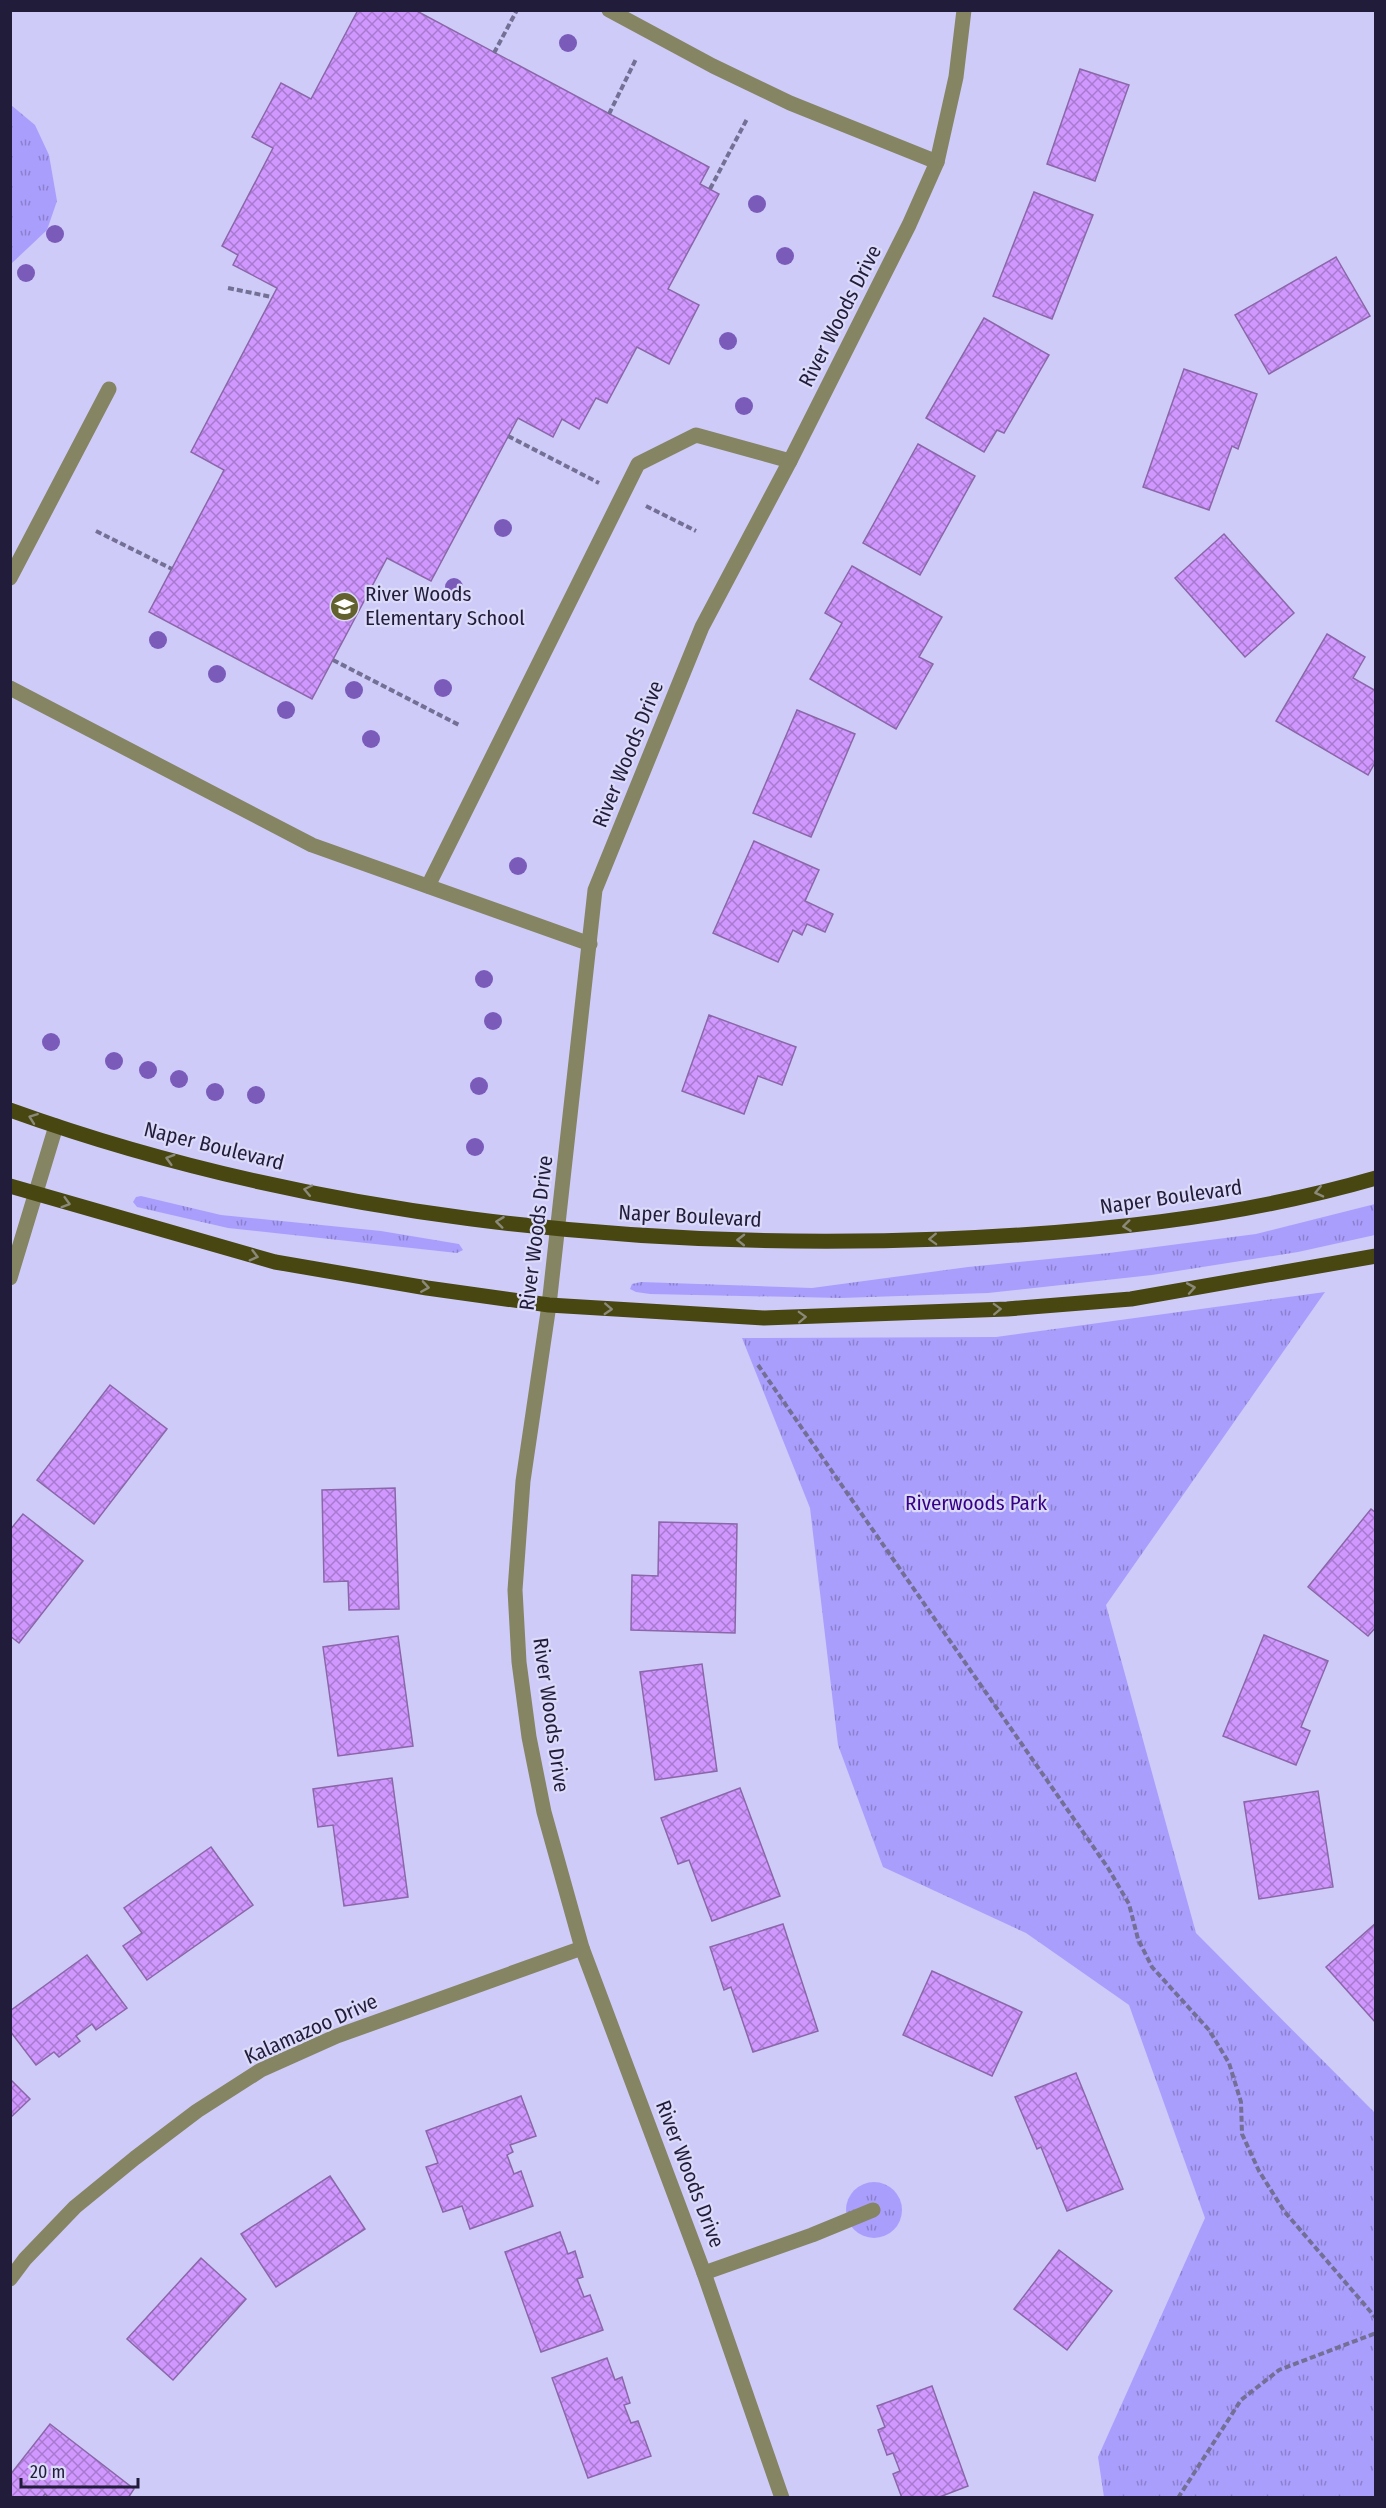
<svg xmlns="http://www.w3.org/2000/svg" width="1386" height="2508" font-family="'Fira Sans Condensed',sans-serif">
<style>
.grass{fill:url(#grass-tufts)}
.building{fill:url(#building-cross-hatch);stroke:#8b67a9;stroke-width:1.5}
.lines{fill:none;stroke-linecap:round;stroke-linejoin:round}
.path{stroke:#736f95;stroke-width:4;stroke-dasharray:6 3;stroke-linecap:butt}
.minor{stroke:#858564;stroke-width:15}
.major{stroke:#484711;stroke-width:15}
.tree{fill:#7b5bba}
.oneway{stroke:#8b8979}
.labels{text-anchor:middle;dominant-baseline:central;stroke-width:4.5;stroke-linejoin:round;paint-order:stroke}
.street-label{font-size:21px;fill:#201c39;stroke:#dcdaf9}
.poi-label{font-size:21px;fill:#201c39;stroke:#dcdaf9;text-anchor:start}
.park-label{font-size:21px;fill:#370087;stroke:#dcdaf9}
</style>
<defs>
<pattern id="grass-tufts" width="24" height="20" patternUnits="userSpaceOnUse" patternTransform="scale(1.5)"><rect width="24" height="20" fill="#aa9efd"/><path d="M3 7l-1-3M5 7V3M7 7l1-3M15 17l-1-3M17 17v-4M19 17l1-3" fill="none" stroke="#8a80ce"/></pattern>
<pattern id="building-cross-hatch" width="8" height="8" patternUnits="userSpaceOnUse" patternTransform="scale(1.5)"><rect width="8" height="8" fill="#d097ff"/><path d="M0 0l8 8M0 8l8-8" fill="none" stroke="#a87acf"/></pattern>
</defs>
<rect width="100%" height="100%" fill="#cecbf9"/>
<!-- grass -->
<g class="grass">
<polygon points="11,105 35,125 49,155 57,201 47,230 11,264"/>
<polygon points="141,1196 221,1215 381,1231 459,1244 463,1250 457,1253 228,1228 137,1207 133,1202 136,1197"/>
<polygon points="1375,1204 1375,1235 1298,1252 1152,1275 988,1293 841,1298 650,1294 636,1292 630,1289 632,1284 641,1282 812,1288 968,1267 1109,1253 1256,1234"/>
<polygon points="1325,1292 1106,1605 1196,1933 1375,2113 1375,2497 1104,2497 1098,2457 1205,2218 1129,2005 1026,1933 883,1867 838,1745 810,1508 742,1338 996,1337"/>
<circle cx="874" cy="2210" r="28"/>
</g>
<!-- building -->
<g class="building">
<polygon points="358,10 415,10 709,167 700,184 719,194 668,289 699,305 669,364 637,347 607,403 596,398 579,429 562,419 553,437 518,418 431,581 387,558 312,699 149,612 224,470 191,452 277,288 233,265 238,255 222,246 273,148 252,137 281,83 311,99"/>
<polygon points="1080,69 1129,85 1095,181 1047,164"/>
<polygon points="1034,192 1093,215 1052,319 993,296"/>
<polygon points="1336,257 1370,316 1269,374 1235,315"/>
<polygon points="984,318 1049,355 1004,433 997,430 984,452 926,418"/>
<polygon points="1184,369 1257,394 1238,449 1232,446 1209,510 1143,487"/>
<polygon points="918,444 975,476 920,575 863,543"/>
<polygon points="1224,534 1294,613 1245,657 1175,578"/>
<polygon points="852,566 942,617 919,657 933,664 896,729 810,679 842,623 825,613"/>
<polygon points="1327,634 1365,657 1353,678 1376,691 1376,761 1368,775 1276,721"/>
<polygon points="797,710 855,734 811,837 753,813"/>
<polygon points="754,841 819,870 805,901 833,914 825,932 807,924 802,935 793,930 778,962 713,933"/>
<polygon points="709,1015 796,1047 782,1085 758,1076 744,1114 682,1091"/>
<polygon points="110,1385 167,1429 94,1524 37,1480"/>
<polygon points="395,1488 399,1609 349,1610 348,1581 324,1582 322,1490"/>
<polygon points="1371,1509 1376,1513 1376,1627 1368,1636 1308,1587"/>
<polygon points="23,1514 83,1561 19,1643 10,1636 10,1530"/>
<polygon points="659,1522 737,1524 735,1633 631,1630 632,1575 658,1576"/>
<polygon points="1264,1635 1328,1661 1301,1727 1310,1731 1296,1765 1223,1736"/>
<polygon points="398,1636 413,1746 338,1756 323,1647"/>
<polygon points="702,1664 717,1771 655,1780 640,1672"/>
<polygon points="392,1778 408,1897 344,1906 333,1825 318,1827 313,1789"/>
<polygon points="740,1788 780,1896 712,1921 689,1860 678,1864 661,1818"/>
<polygon points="1318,1791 1333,1887 1259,1899 1244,1802"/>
<polygon points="211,1847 253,1905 147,1980 123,1946 142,1933 124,1908"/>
<polygon points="1376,1923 1376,2023 1326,1967"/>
<polygon points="783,1924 818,2031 753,2052 731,1987 724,1990 710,1947"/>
<polygon points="87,1955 127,2008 96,2030 92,2024 76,2036 80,2041 59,2057 54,2052 36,2065 10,2031 10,2011"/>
<polygon points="932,1971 1022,2012 992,2076 903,2035"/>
<polygon points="1076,2073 1123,2189 1067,2211 1041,2147 1037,2149 1015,2097"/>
<polygon points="10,2079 30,2099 10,2118"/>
<polygon points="521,2096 536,2136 510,2145 513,2152 507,2155 514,2174 521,2171 533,2206 470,2229 462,2206 443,2212 426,2167 438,2163 426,2131"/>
<polygon points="330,2176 365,2229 276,2287 241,2234"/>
<polygon points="560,2232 568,2254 575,2251 583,2277 577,2279 584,2297 590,2295 603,2330 541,2352 505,2252"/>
<polygon points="1059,2250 1112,2291 1067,2350 1014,2309"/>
<polygon points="201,2258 246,2299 173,2380 127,2339"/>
<polygon points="607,2358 615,2380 622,2377 630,2403 624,2405 631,2423 638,2421 651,2456 588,2478 552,2378"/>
<polygon points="932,2386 968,2486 937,2498 902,2498 893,2474 900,2471 893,2453 887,2455 878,2430 885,2427 877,2406"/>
<polygon points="50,2424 134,2489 128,2498 49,2498 45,2494 42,2498 10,2498 10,2475"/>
</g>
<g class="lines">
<!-- path -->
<g class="path">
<polyline points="494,53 517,10"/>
<polyline points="609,114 636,59"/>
<polyline points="710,189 747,119"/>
<polyline points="228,288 272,297"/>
<polyline points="508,436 599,483"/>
<polyline points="646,506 696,531"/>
<polyline points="96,531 172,569"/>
<polyline points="333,660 461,726"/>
<polyline points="758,1365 1108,1868 1129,1904 1138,1939 1152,1967 1209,2030 1229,2063 1241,2102 1242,2134 1259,2171 1284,2211 1376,2318"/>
<polyline points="1178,2498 1241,2400 1279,2370 1376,2333"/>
</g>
<!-- minor -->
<g class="minor">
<polyline points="609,10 713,66 790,103 937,162"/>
<polyline points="10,578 109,389"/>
<polyline points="10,688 312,845 590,944"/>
<polyline points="428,886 638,464 696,435 790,461"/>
<polyline points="10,1278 56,1126"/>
<polyline points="704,2273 812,2235 873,2210"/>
<polyline points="10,2279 25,2259 75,2207 135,2158 197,2111 261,2070 337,2036 582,1948"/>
<polyline points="782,2498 704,2273 582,1948 544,1812 529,1737 519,1662 515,1590 523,1481 549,1305 595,890 702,627 790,461 909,225 937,162 956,77 964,10"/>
</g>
<!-- major -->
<g class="major">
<path d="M10 1110C304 1216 632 1251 943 1239 1089 1233 1234 1219 1376 1178"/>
<polyline points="10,1186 275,1262 427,1288 549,1305 764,1318 1007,1309 1131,1299 1376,1256"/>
</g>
</g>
<!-- trees -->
<g class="tree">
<circle cx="568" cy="43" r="9"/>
<circle cx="757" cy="204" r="9"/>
<circle cx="55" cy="234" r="9"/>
<circle cx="785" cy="256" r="9"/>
<circle cx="26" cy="273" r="9"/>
<circle cx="728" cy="341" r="9"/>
<circle cx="744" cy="406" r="9"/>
<circle cx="503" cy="528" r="9"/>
<circle cx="454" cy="587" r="9"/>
<circle cx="158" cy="640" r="9"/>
<circle cx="217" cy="674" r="9"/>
<circle cx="443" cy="688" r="9"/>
<circle cx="354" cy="690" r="9"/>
<circle cx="286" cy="710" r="9"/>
<circle cx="371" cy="739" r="9"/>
<circle cx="518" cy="866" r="9"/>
<circle cx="484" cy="979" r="9"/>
<circle cx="493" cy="1021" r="9"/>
<circle cx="51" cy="1042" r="9"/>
<circle cx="114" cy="1061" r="9"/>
<circle cx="148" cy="1070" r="9"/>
<circle cx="179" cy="1079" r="9"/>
<circle cx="479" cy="1086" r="9"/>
<circle cx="215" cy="1092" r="9"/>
<circle cx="256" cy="1095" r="9"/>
<circle cx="475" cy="1147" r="9"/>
</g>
<!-- one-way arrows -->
<defs><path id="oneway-chevron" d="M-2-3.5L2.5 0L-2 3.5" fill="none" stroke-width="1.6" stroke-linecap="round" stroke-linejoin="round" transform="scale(1.5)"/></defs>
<g class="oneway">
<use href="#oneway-chevron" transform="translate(33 1118) rotate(-160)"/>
<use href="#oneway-chevron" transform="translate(170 1159) rotate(-164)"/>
<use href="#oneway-chevron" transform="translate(308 1190) rotate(-168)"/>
<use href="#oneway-chevron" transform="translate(1319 1192) rotate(167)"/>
<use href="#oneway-chevron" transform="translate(66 1203) rotate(16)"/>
<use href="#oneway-chevron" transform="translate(500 1222) rotate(-173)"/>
<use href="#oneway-chevron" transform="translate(1127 1226) rotate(173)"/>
<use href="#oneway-chevron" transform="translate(933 1239) rotate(178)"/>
<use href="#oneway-chevron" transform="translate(741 1240) rotate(-179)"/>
<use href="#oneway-chevron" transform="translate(254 1256) rotate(15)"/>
<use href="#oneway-chevron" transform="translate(425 1287) rotate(9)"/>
<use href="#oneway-chevron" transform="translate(1191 1288) rotate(-10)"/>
<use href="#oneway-chevron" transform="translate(608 1309) rotate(3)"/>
<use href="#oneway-chevron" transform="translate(997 1309) rotate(-2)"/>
<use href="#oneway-chevron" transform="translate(802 1317) rotate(-2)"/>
</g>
<!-- icons -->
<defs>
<symbol id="school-disc" viewBox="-11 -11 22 22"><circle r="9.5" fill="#63622f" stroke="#dcdaf9"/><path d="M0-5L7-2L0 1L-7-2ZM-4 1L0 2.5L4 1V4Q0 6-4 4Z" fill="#fff"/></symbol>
</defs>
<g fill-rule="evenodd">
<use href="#school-disc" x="328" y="590" width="33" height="33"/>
</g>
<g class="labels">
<!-- street labels -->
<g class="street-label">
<text transform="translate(840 316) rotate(-63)">River Woods Drive</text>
<text transform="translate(628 754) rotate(-68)">River Woods Drive</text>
<text transform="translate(214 1146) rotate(14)">Naper Boulevard</text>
<text transform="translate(1171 1197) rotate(-8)">Naper Boulevard</text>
<text transform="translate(690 1216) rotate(3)">Naper Boulevard</text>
<text transform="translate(536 1233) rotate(-83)">River Woods Drive</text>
<text transform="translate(551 1715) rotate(82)">River Woods Drive</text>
<text transform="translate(311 2029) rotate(-24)">Kalamazoo Drive</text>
<text transform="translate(690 2174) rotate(69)">River Woods Drive</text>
</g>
<!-- poi labels -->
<g class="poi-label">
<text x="365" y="594">River Woods<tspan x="365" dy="24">Elementary School</tspan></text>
</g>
<!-- park labels -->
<g class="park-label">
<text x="976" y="1503">Riverwoods Park</text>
</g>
</g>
<!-- border -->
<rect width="1386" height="2508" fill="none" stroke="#201c39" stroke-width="24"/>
<!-- scale -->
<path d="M21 2478v9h117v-9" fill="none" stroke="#201c39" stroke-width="3"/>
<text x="30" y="2478" font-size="18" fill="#201c39" stroke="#dcdaf9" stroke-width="4.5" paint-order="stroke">20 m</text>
</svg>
